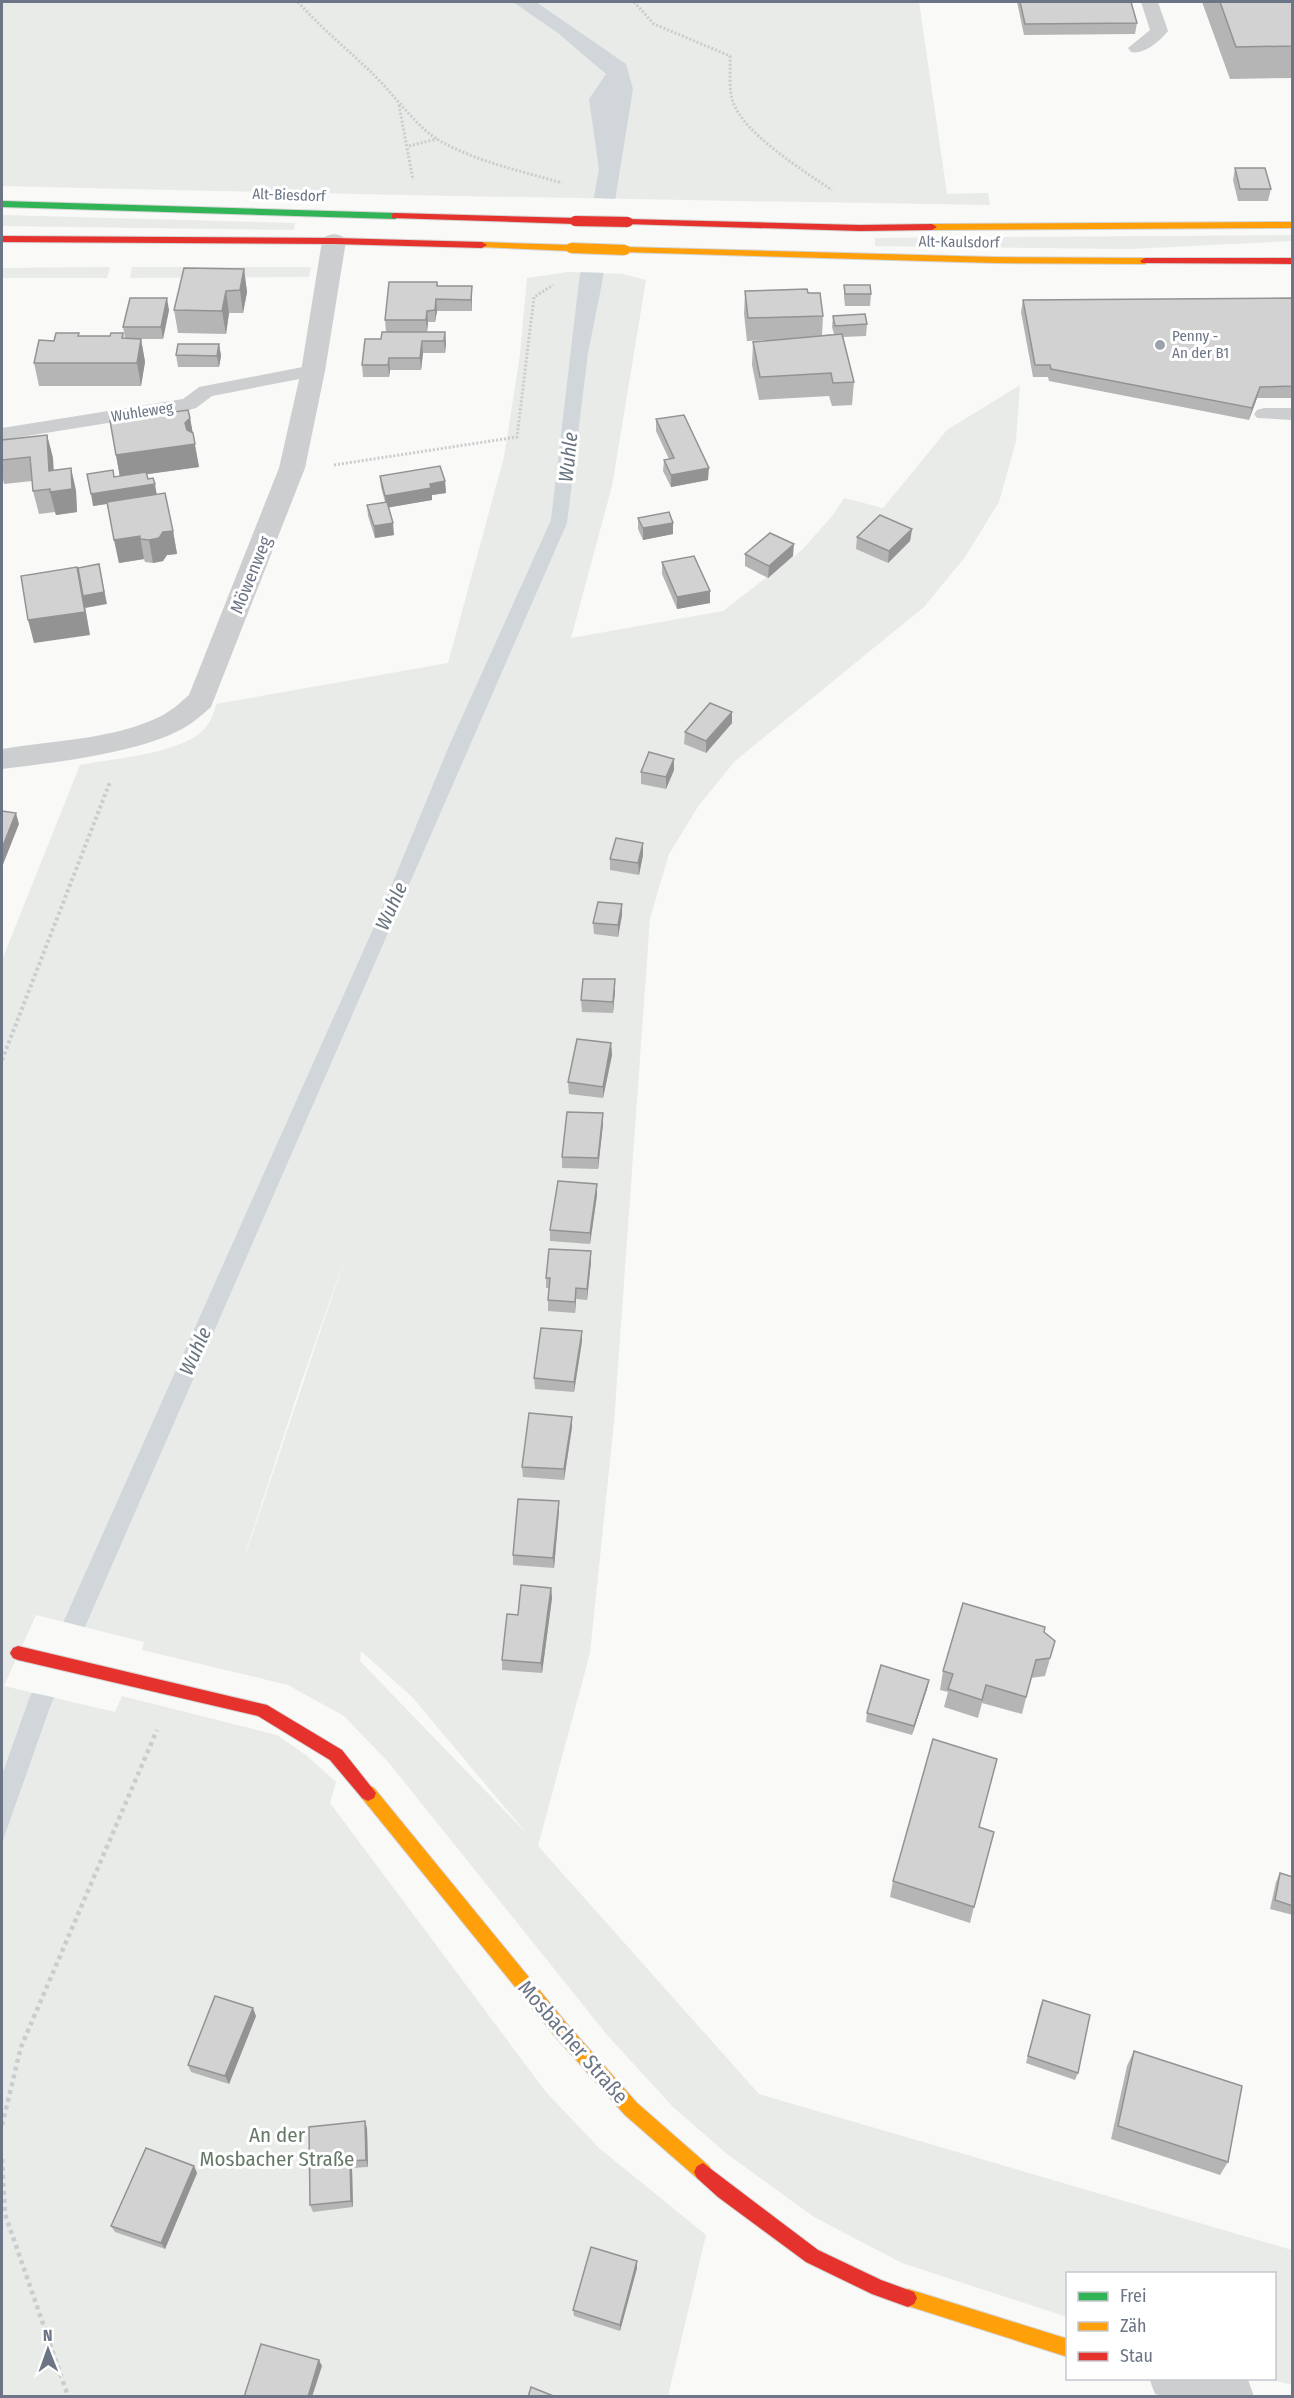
<svg xmlns="http://www.w3.org/2000/svg" width="1294" height="2398" font-family="'Fira Sans Condensed',sans-serif">
<style>
.green{fill:#e8ebe7;fill-rule:evenodd}
.water{fill:#d1d6da}
.pier{fill:#f9f9f8}
.lines{fill:none;stroke-linecap:round;stroke-linejoin:round}
.fast-casing{stroke:#d5d5d6;stroke-width:2}
.slow-casing{stroke:#d5d5d6;stroke-width:2}
.jam-casing{stroke:#d5d5d6;stroke-width:2}
.path-far2{stroke:#cbcccd;stroke-width:3;stroke-dasharray:2 2;stroke-linecap:butt}
.path-far1{stroke:#cbcccd;stroke-width:4;stroke-dasharray:3 3;stroke-linecap:butt}
.path{stroke:#cbcccd;stroke-width:4.5;stroke-dasharray:4 4;stroke-linecap:butt}
.lane{fill:#cdcecf;fill-rule:evenodd}
.street{fill:#cdcecf;fill-rule:evenodd}
.fast{fill:#30b455;fill-rule:evenodd}
.slow{fill:#ff9f0a;fill-rule:evenodd}
.jam{fill:#e5322d;fill-rule:evenodd}
.slow-bridge-casing{stroke:#d5d5d6;stroke-width:12;stroke-linecap:butt}
.jam-bridge-casing{stroke:#d5d5d6;stroke-width:12;stroke-linecap:butt}
.slow-bridge{stroke:#ff9f0a;stroke-width:10}
.jam-bridge{stroke:#e5322d;stroke-width:10}
.wall{fill:#b5b5b5}
.shaded-wall{fill:#939394}
.building{fill:#d2d2d3;stroke:#939394;stroke-width:1.5}
.poi-dot{fill:#9da3ad;stroke:#fff;stroke-width:2}
.labels{text-anchor:middle;dominant-baseline:central;stroke-width:6;stroke-linejoin:round;paint-order:stroke}
.far-street-label{font-size:15px;fill:#6c7585;stroke:#fff}
.far-poi-label{font-size:15px;fill:#6c7585;stroke:#fff;text-anchor:start}
.street-label{font-size:18px;fill:#6c7585;stroke:#fff}
.water-label{font-size:20px;font-style:italic;fill:#68747f;stroke:#fff}
.near-street-label{font-size:21px;fill:#6c7585;stroke:#fff}
.near-park-label{font-size:21px;fill:#667866;stroke:#fff}
</style>
<rect width="100%" height="100%" fill="#f9f9f8"/>
<!-- green -->
<g class="green">
<path d="M2 2H919L947 194 988 193 990 205C660 200 331 194 2 186Z"/>
<polygon points="2,215 295,223 294,230 2,226"/>
<polygon points="1292,235 1292,241 1131,249 875,246 875,238"/>
<polygon points="110,267 107,278 2,278 2,268"/>
<polygon points="132,267 311,267 309,277 130,278"/>
<path d="M568 272 622 274 646 280 612 486 571 638 723 611 802 550 833 515 844 498 883 508 947 430 1020 385 1016 441 999 502 965 557 924 607 735 761 699 805 669 854 650 918 614 1422 590 1653 538 1846 759 2094 1292 2250V2385L1269 2379 1274 2378V2274H1068L1067 2317 902 2263 814 2217 727 2154 673 2107 608 2036 389 1763 344 1716 288 1685 142 1650 144 1642 36 1615 4 1686 115 1712 122 1696 277 1735 306 1755 336 1782 330 1803 546 2092 599 2148 706 2235 668 2396H2V960L80 765C115 758 174 755 201 732 209 725 214 715 216 704L448 663 504 457 520 355 527 278ZM350 1243 246 1553 245 1554 301 1383ZM361 1651 412 1697 529 1836 360 1661Z"/>
</g>
<!-- water -->
<polygon class="water" points="513,2 536,2 626,64 633,89 601,288 588,353 567,523 50,1707 2,1843 2,1775 29,1699 378,918 449,746 551,520 579,281 599,169 589,99 606,74 558,33"/>
<!-- pier -->
<g class="pier">
<polygon points="591,198 619,199 607,273 578,272"/>
<polygon points="61,1621 88,1628 57,1698 29,1692"/>
</g>
<g class="lines">
<defs>
<polygon id="fast" points="2,201 395,213 400,216 395,219 2,207"/>
<g id="slow">
<polygon points="1292,222 1292,228 932,230 927,227 932,224"/>
<polygon points="482,242 571,245 576,248 571,251 479,247 477,245"/>
<polygon points="625,247 994,257 1145,258 1150,261 1145,264 994,263 622,252 620,250"/>
<polygon points="368,1785 374,1788 567,2024 637,2103 709,2166 712,2172 709,2178 703,2181 697,2178 625,2115 555,2036 362,1798 360,1793 362,1788"/>
<polygon points="908,2289 1068,2339 1068,2357 902,2304 899,2298 902,2292"/>
</g>
<g id="jam">
<polygon points="395,213 575,218 580,221 575,224 392,218 392,214"/>
<polygon points="628,219 860,225 932,224 937,227 932,230 860,231 625,224 625,220"/>
<polygon points="2,236 334,238 482,242 487,245 482,248 334,244 2,242"/>
<polygon points="1145,258 1292,258 1292,264 1142,263 1140,261"/>
<polygon points="18,1646 267,1705 342,1750 376,1793 374,1798 368,1801 362,1798 330,1760 258,1716 18,1660 13,1658 10,1653 13,1648"/>
<polygon points="703,2163 818,2250 881,2280 914,2292 917,2298 914,2304 908,2307 872,2294 806,2262 718,2197 697,2178 694,2172 697,2166"/>
</g>
</defs>
<!-- fast casing -->
<use href="#fast" class="fast-casing"/>
<!-- slow casing -->
<use href="#slow" class="slow-casing"/>
<!-- jam casing -->
<use href="#jam" class="jam-casing"/>
<!-- path-far2 -->
<g class="path-far2">
<path d="M298 2C321 28 347 49 371 72 392 92 416 127 440 141 478 162 521 171 562 183"/>
<path d="M634 2 654 24 730 56C731 71 728 88 733 102 744 134 804 171 832 190"/>
<polyline points="399,105 413,180"/>
<polyline points="409,146 437,139"/>
<polyline points="334,465 517,437 534,297 553,285"/>
</g>
<!-- path-far1 -->
<polyline class="path-far1" points="2,1060 110,782"/>
<!-- path -->
<g class="path">
<polyline points="2,2125 21,2047 157,1730"/>
<polyline points="2,2159 5,2214 68,2396"/>
</g>
<!-- lane -->
<g class="lane">
<path d="M1141 2H1158L1168 31C1160 41 1144 55 1131 52L1128 48 1150 30Z"/>
<polygon points="313,365 320,367 323,371 320,375 212,396 196,408 189,410 2,440 2,428 183,399 199,387"/>
<polygon points="1264,408 1292,408 1292,420 1257,418 1254,414 1257,410"/>
</g>
<!-- street -->
<g class="street">
<path d="M334 234 342 236 346 241 325 371 305 468 211 707C202 715 193 723 182 729 139 753 51 763 2 769V749C53 740 112 740 159 717 170 712 180 703 189 695L279 468 301 371 322 241 326 236Z"/>
<polygon points="1149,2378 1244,2378 1248,2380 1254,2396 1162,2396 1155,2394"/>
</g>
<!-- fast -->
<use href="#fast" class="fast"/>
<!-- slow -->
<use href="#slow" class="slow"/>
<!-- jam -->
<use href="#jam" class="jam"/>
<defs>
<polyline id="slow-bridge" points="571,248 625,250"/>
<polyline id="jam-bridge" points="575,221 628,222"/>
</defs>
<!-- slow-bridge casing -->
<use href="#slow-bridge" class="slow-bridge-casing"/>
<!-- jam-bridge casing -->
<use href="#jam-bridge" class="jam-bridge-casing"/>
<!-- slow-bridge -->
<use href="#slow-bridge" class="slow-bridge"/>
<!-- jam-bridge -->
<use href="#jam-bridge" class="jam-bridge"/>
</g>
<!-- wall -->
<g class="wall">
<polygon points="1017,2 1131,2 1137,23 1135,34 1024,35"/>
<polygon points="1202,2 1293,2 1293,78 1230,79"/>
<polygon points="1235,168 1271,189 1268,201 1238,201 1233,180"/>
<polygon points="244,269 247,292 243,313 229,313 226,334 178,333 174,310"/>
<polygon points="437,282 438,286 472,286 472,311 437,311 435,322 428,322 427,332 445,332 446,344 445,353 423,353 421,370 390,370 389,377 363,377 362,365 386,332 385,320"/>
<polygon points="844,285 871,294 870,306 845,306 844,297"/>
<polygon points="745,291 808,293 823,316 822,335 834,334 832,327 833,316 867,324 866,336 843,337 854,382 852,405 832,406 829,396 759,400 752,365 753,342 773,340 747,341 744,314"/>
<polygon points="1293,298 1293,398 1257,398 1249,420 1049,381 1048,377 1033,377 1021,312 1023,300"/>
<polygon points="169,310 163,339 141,339 145,362 141,386 39,386 34,363 54,341 80,336 110,336 123,333 124,338 125,338 123,327"/>
<polygon points="219,344 221,356 219,367 178,367 176,355"/>
<polygon points="190,418 199,467 147,474 148,479 157,495 173,531 177,554 167,555 163,561 153,563 145,562 144,559 119,563 107,504 93,506 114,477 120,476 116,455"/>
<polygon points="656,419 708,480 671,487 663,471 664,460 669,459 656,431"/>
<polygon points="47,435 53,458 53,470 71,468 76,491 77,512 56,515 55,512 39,514 33,491 32,481 4,484 2,474 2,440"/>
<polygon points="380,476 445,481 446,493 432,495 432,500 388,507 394,535 375,538 368,516 367,505 385,502 381,487"/>
<polygon points="638,518 673,523 673,534 643,540 638,529"/>
<polygon points="912,529 910,541 888,563 856,549 857,537"/>
<polygon points="745,554 793,556 768,578 745,566"/>
<polygon points="662,562 710,603 677,609 662,574"/>
<polygon points="732,712 732,723 706,753 684,744 685,732"/>
<polygon points="674,759 674,770 666,789 641,784 641,772"/>
<polygon points="643,843 643,855 639,875 610,870 610,859"/>
<polygon points="622,904 622,915 618,937 594,934 593,923"/>
<polygon points="615,991 613,1013 582,1012 581,1000"/>
<polygon points="611,1043 612,1055 603,1098 569,1094 568,1082"/>
<polygon points="603,1113 603,1124 598,1169 562,1168 562,1157"/>
<polygon points="597,1195 590,1244 550,1241 550,1230"/>
<polygon points="591,1262 587,1300 576,1299 575,1313 548,1311 548,1300 549,1288 546,1288 546,1278"/>
<polygon points="582,1341 574,1392 535,1389 534,1378"/>
<polygon points="572,1427 564,1480 523,1477 522,1467"/>
<polygon points="559,1511 554,1568 513,1565 513,1555"/>
<polygon points="551,1588 552,1598 542,1673 502,1670 502,1660 518,1615"/>
<polygon points="1044,1632 1055,1641 1045,1676 1031,1678 1022,1714 982,1703 978,1718 944,1707 948,1692 940,1690 943,1671"/>
<polygon points="929,1680 927,1689 912,1735 866,1722 867,1713"/>
<polygon points="1280,1873 1293,1877 1293,1915 1270,1909 1276,1882"/>
<polygon points="893,1881 974,1907 970,1923 890,1897"/>
<polygon points="1043,2000 1078,2073 1075,2080 1026,2063 1040,2007"/>
<polygon points="256,2016 229,2084 191,2072 188,2065"/>
<polygon points="1134,2051 1228,2162 1220,2175 1111,2139 1127,2066"/>
<polygon points="367,2128 368,2167 352,2168 353,2207 313,2212 310,2205"/>
<polygon points="194,2166 197,2173 165,2249 115,2232 111,2226"/>
<polygon points="637,2261 637,2268 620,2331 574,2316 573,2310"/>
</g>
<!-- shaded-wall -->
<g class="shaded-wall">
<polygon points="244,269 247,292 243,313 240,290"/>
<polygon points="472,286 472,311 471,300"/>
<polygon points="226,291 229,313 226,334 222,311"/>
<polygon points="167,298 169,310 163,339 161,327"/>
<polygon points="436,299 437,311 435,322 435,310"/>
<polygon points="427,311 428,322 427,332 426,320"/>
<polygon points="445,332 446,344 445,353 444,341"/>
<polygon points="141,339 145,362 141,386 137,363"/>
<polygon points="422,341 423,353 421,370 420,358"/>
<polygon points="219,344 221,356 219,367 217,356"/>
<polygon points="389,358 390,370 389,377 388,365"/>
<polygon points="1260,387 1257,398 1249,420 1252,408"/>
<polygon points="190,418 199,467 120,478 116,455 185,423"/>
<polygon points="47,435 53,458 55,491 71,468 76,491 77,512 56,515 50,492"/>
<polygon points="709,468 708,480 671,487 671,475"/>
<polygon points="445,481 446,493 432,495 432,500 386,508 385,496 430,484"/>
<polygon points="155,484 157,496 93,506 91,494"/>
<polygon points="393,523 394,535 375,538 374,526"/>
<polygon points="673,523 673,534 643,540 643,528"/>
<polygon points="912,529 910,541 888,563 889,551"/>
<polygon points="173,531 177,554 167,555 163,561 153,563 149,540 163,532"/>
<polygon points="140,536 144,559 119,563 114,540"/>
<polygon points="794,544 793,556 768,578 769,566"/>
<polygon points="99,564 107,604 85,608 85,606 90,635 34,643 28,620 77,567 83,596"/>
<polygon points="710,591 710,603 677,609 677,597"/>
<polygon points="732,712 732,723 706,753 706,741"/>
<polygon points="674,759 674,770 666,789 666,777"/>
<polygon points="16,813 19,824 2,867 2,848"/>
<polygon points="643,843 643,855 639,875 638,863"/>
<polygon points="622,904 622,915 618,937 618,925"/>
<polygon points="615,979 615,991 613,1013 613,1002"/>
<polygon points="611,1043 612,1055 603,1098 603,1087"/>
<polygon points="603,1113 603,1124 598,1169 598,1158"/>
<polygon points="597,1184 597,1195 590,1244 590,1233"/>
<polygon points="591,1251 591,1262 587,1300 587,1289"/>
<polygon points="576,1288 576,1299 575,1313 575,1302"/>
<polygon points="582,1331 582,1341 574,1392 574,1382"/>
<polygon points="572,1417 572,1427 564,1480 564,1469"/>
<polygon points="559,1501 559,1511 554,1568 553,1558"/>
<polygon points="551,1588 552,1598 542,1673 541,1663"/>
<polygon points="929,1680 927,1689 912,1735 914,1726"/>
<polygon points="253,2008 256,2016 229,2084 225,2076"/>
<polygon points="365,2121 367,2128 368,2167 366,2160"/>
<polygon points="350,2161 352,2168 353,2207 351,2201"/>
<polygon points="194,2166 197,2173 165,2249 161,2243"/>
<polygon points="637,2261 637,2268 620,2331 620,2325"/>
<polygon points="319,2360 322,2366 312,2397 308,2397"/>
</g>
<!-- building -->
<g class="building">
<polygon points="1020,2 1131,2 1137,23 1025,24"/>
<polygon points="1220,2 1293,2 1293,46 1236,47"/>
<polygon points="1235,168 1265,168 1271,189 1240,189"/>
<polygon points="184,268 244,269 240,290 226,291 222,311 174,310"/>
<polygon points="389,282 437,282 437,286 472,286 471,300 436,299 435,310 427,311 426,320 385,320"/>
<polygon points="844,285 870,285 871,294 845,294"/>
<polygon points="807,289 808,293 820,293 823,316 748,318 745,291"/>
<polygon points="130,298 167,298 161,327 123,327"/>
<polygon points="1293,298 1293,386 1260,387 1252,408 1051,369 1050,365 1035,365 1023,300"/>
<polygon points="865,314 867,324 835,326 833,316"/>
<polygon points="382,332 445,332 444,341 422,341 420,358 389,358 388,365 362,365 365,339 381,339"/>
<polygon points="56,333 79,333 78,336 110,336 111,333 123,333 122,338 141,339 137,363 34,363 39,340 54,341"/>
<polygon points="842,334 854,382 833,383 831,373 760,377 753,342"/>
<polygon points="178,344 219,344 217,356 176,355"/>
<polygon points="188,410 190,418 185,423 187,430 193,433 195,444 116,455 110,421"/>
<polygon points="684,415 709,468 671,475 664,460 674,458 656,419"/>
<polygon points="47,435 49,471 71,468 72,489 50,492 50,489 33,491 30,457 2,460 2,440"/>
<polygon points="440,466 445,481 430,484 431,488 385,496 380,476"/>
<polygon points="113,470 114,477 146,472 148,479 153,478 155,484 91,494 87,474"/>
<polygon points="165,493 173,531 163,532 159,538 149,540 140,539 140,536 114,540 107,502"/>
<polygon points="387,502 393,523 374,526 367,505"/>
<polygon points="669,512 673,523 643,528 638,518"/>
<polygon points="880,515 912,529 889,551 857,537"/>
<polygon points="770,533 794,544 769,566 745,554"/>
<polygon points="694,556 710,591 677,597 662,562"/>
<polygon points="99,564 104,592 83,596 78,568"/>
<polygon points="77,567 85,612 28,620 21,576"/>
<polygon points="710,703 732,712 706,741 685,732"/>
<polygon points="649,752 674,759 666,777 641,772"/>
<polygon points="2,811 16,813 2,848"/>
<polygon points="616,838 643,843 638,863 610,859"/>
<polygon points="598,902 622,904 618,925 593,923"/>
<polygon points="583,979 615,979 613,1002 581,1000"/>
<polygon points="577,1039 611,1043 603,1087 568,1082"/>
<polygon points="567,1112 603,1113 598,1158 562,1157"/>
<polygon points="558,1181 597,1184 590,1233 550,1230"/>
<polygon points="549,1249 591,1251 587,1289 576,1288 575,1302 548,1300 550,1278 546,1278"/>
<polygon points="541,1328 582,1331 574,1382 534,1378"/>
<polygon points="529,1413 572,1417 564,1469 522,1467"/>
<polygon points="518,1499 559,1501 553,1558 513,1555"/>
<polygon points="521,1585 551,1588 541,1663 502,1660 507,1614 518,1615"/>
<polygon points="963,1603 1045,1627 1044,1632 1055,1641 1050,1658 1036,1660 1026,1697 986,1685 982,1700 948,1689 953,1674 943,1671"/>
<polygon points="881,1665 929,1680 914,1726 867,1713"/>
<polygon points="933,1739 997,1759 979,1827 994,1832 974,1907 893,1881"/>
<polygon points="1280,1873 1293,1877 1293,1906 1275,1900"/>
<polygon points="215,1996 253,2008 225,2076 188,2065"/>
<polygon points="1043,2000 1090,2015 1078,2073 1028,2056"/>
<polygon points="1134,2051 1242,2086 1228,2162 1118,2126"/>
<polygon points="365,2121 366,2160 350,2161 351,2201 310,2205 309,2127"/>
<polygon points="146,2148 194,2166 161,2243 111,2226"/>
<polygon points="591,2247 637,2261 620,2325 573,2310"/>
<polygon points="261,2344 319,2360 308,2397 244,2397"/>
<polygon points="531,2387 556,2397 528,2397"/>
</g>
<!-- markers -->
<circle class="poi-dot" cx="1160" cy="345" r="6"/>
<g class="labels">
<!-- far-street labels -->
<g class="far-street-label">
<text transform="translate(289 195) rotate(2)">Alt-Biesdorf</text>
<text transform="translate(959 242) rotate(1)">Alt-Kaulsdorf</text>
<text transform="translate(142 412) rotate(-9)">Wuhleweg</text>
</g>
<!-- far-poi labels -->
<g class="far-poi-label">
<text x="1172" y="336">Penny -<tspan x="1172" dy="17">An der B1</tspan></text>
</g>
<!-- street labels -->
<g class="street-label">
<text transform="translate(251 575) rotate(-68)">Möwenweg</text>
</g>
<!-- water labels -->
<g class="water-label">
<text transform="translate(568 457) rotate(-84)">Wuhle</text>
<text transform="translate(391 906) rotate(-66)">Wuhle</text>
<text transform="translate(195 1351) rotate(-66)">Wuhle</text>
</g>
<!-- near-street labels -->
<g class="near-street-label">
<text transform="translate(573 2042) rotate(49)">Mosbacher Straße</text>
</g>
<!-- near-park labels -->
<g class="near-park-label">
<text x="277" y="2135">An der<tspan x="277" dy="24">Mosbacher Straße</tspan></text>
</g>
</g>
<!-- border -->
<rect width="1294" height="2398" fill="none" stroke="#6c7585" stroke-width="6"/>
<!-- legend -->
<rect x="1066" y="2272" width="210" height="108" fill="#ffffff" stroke="#c4c8ce" stroke-width="1.5"/>
<rect x="1078" y="2292" width="30" height="9" fill="#30b455" stroke="#c4c8ce" stroke-width="1.5"/>
<text x="1120" y="2302" font-size="18" fill="#6c7585">Frei</text>
<rect x="1078" y="2322" width="30" height="9" fill="#ff9f0a" stroke="#c4c8ce" stroke-width="1.5"/>
<text x="1120" y="2332" font-size="18" fill="#6c7585">Zäh</text>
<rect x="1078" y="2352" width="30" height="9" fill="#e5322d" stroke="#c4c8ce" stroke-width="1.5"/>
<text x="1120" y="2362" font-size="18" fill="#6c7585">Stau</text>
<!-- north arrow -->
<g transform="translate(48 2350) rotate(359)" stroke="#ffffff" stroke-width="4.5" paint-order="stroke">
<path d="M0-4.5L10 22L0 15L-10 22Z" fill="#6c7585"/>
<text y="-9" font-size="16" font-weight="bold" text-anchor="middle" fill="#6c7585">N</text>
</g>
</svg>
